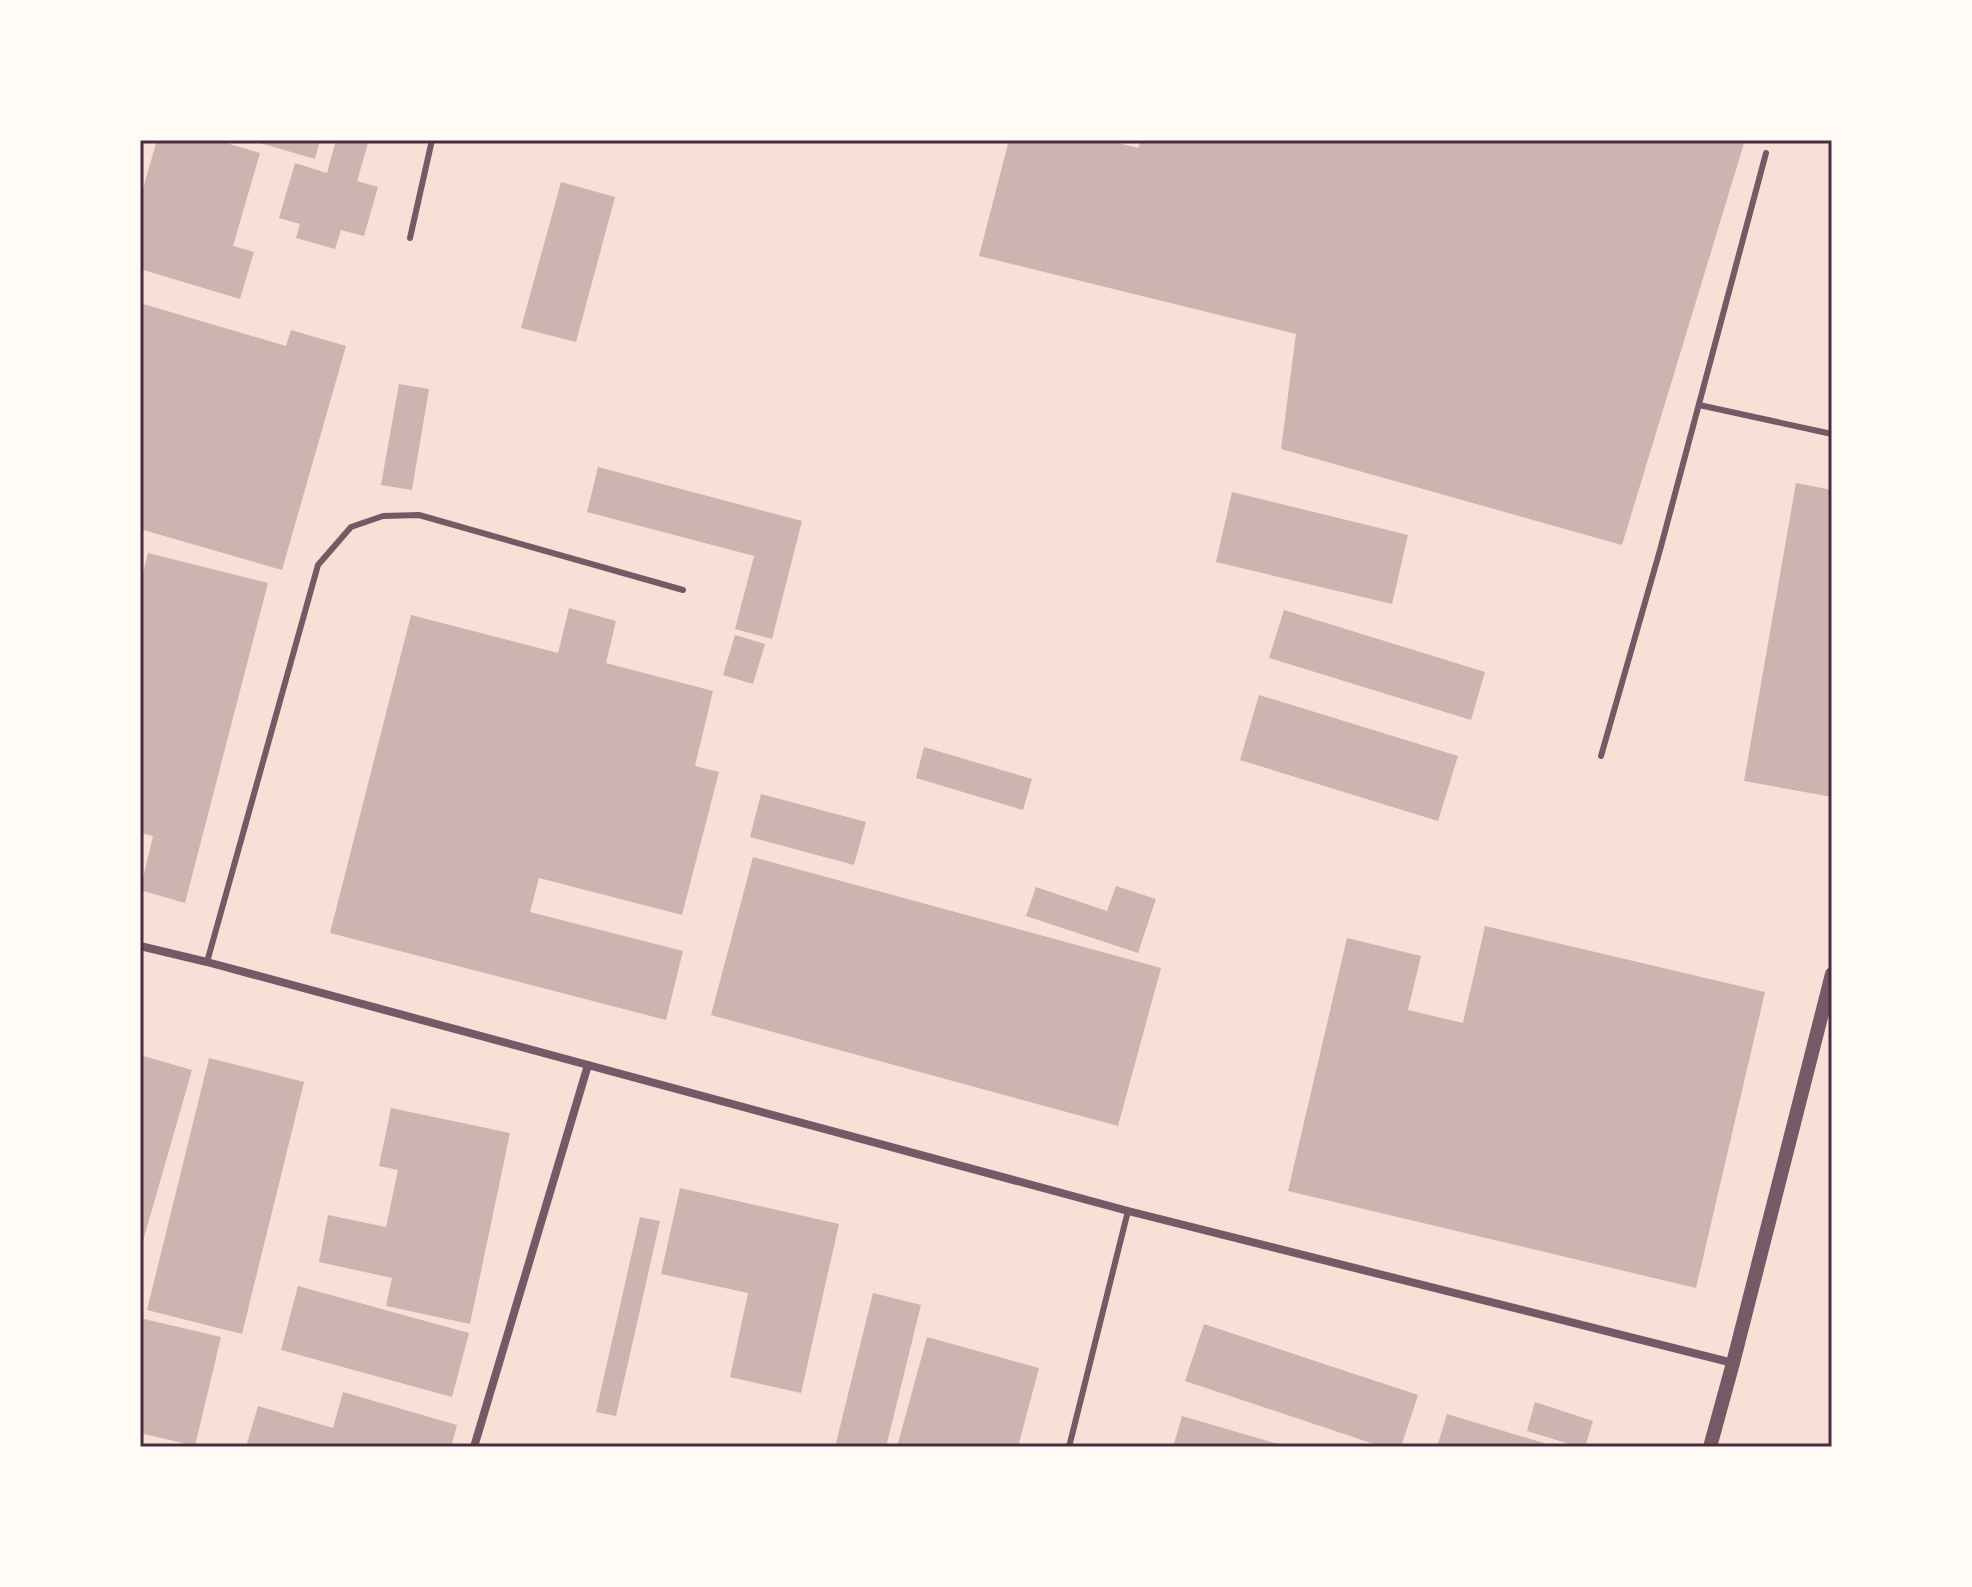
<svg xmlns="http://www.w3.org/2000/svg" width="1972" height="1587" font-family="Literata,serif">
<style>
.building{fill:#ccb4b1}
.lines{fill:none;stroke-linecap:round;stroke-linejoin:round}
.service{stroke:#755966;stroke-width:6}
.minor{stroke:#755966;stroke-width:8}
.tertiary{stroke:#755966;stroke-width:14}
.neatline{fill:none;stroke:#4a2c40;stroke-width:3}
</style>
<rect width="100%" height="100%" fill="#f7e1d7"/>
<!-- building -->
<g class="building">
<polygon points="157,140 216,140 260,153 233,246 254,252 240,299 140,269 140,199"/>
<polygon points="250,140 320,140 315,159"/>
<polygon points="336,140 369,140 357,181 378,187 364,236 341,230 335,249 296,238 300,224 279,218 295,163 327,173"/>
<polygon points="1009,140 1107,140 1138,148 1141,140 1745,140 1622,545 1281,449 1296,334 979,256"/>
<polygon points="561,182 615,197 576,342 521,328"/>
<polygon points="140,303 286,346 291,330 346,346 282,570 140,529"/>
<polygon points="399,384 429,389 412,490 381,485"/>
<polygon points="598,467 802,521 772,639 735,629 754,556 587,512"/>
<polygon points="1796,483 1832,490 1832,797 1744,781"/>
<polygon points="1232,492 1408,535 1392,604 1216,562"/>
<polygon points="148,553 268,583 185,903 140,890 153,836 140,833 140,584"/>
<polygon points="569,608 616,621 606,663 713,691 695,766 719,772 682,915 539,878 530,912 683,951 666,1020 330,933 411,615 558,653"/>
<polygon points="1284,610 1485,672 1471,720 1269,658"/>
<polygon points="735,635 765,644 753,684 723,675"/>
<polygon points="1259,695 1458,756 1438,821 1240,760"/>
<polygon points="924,747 1032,779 1023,810 916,778"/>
<polygon points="761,794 866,822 854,865 750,837"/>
<polygon points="753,857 1161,968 1118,1126 711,1015"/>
<polygon points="1116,886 1156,899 1138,953 1026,916 1036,887 1107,911"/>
<polygon points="1485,926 1765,992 1696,1288 1288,1191 1347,938 1421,956 1408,1010 1463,1023"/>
<polygon points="140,1055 192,1070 141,1248 140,1248"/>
<polygon points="209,1058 304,1082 242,1334 147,1310"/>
<polygon points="391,1108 510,1133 470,1324 386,1306 392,1278 319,1262 328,1215 386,1227 398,1170 379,1166"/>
<polygon points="680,1188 839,1224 801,1393 730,1377 748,1293 661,1274"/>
<polygon points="640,1217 660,1221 616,1416 596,1412"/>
<polygon points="298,1286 469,1333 452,1397 281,1350"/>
<polygon points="873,1293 921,1305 886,1447 835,1447"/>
<polygon points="140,1318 221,1337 195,1446 140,1433"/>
<polygon points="1204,1324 1418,1395 1401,1447 1383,1447 1185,1381"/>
<polygon points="927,1337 1039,1368 1018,1447 897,1447"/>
<polygon points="343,1392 457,1425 451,1447 246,1447 258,1406 333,1428"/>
<polygon points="1535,1402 1593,1421 1585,1447 1579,1447 1527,1431"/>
<polygon points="1447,1414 1554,1446 1554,1447 1437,1447"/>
<polygon points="1182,1416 1285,1446 1284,1447 1173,1447"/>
</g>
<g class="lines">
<!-- service -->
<g class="service">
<polyline points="410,238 432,140"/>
<polyline points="1699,405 1832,434"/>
<polyline points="1601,756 1660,550 1766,153"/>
<polyline points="207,962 318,565 351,527 383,516 419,515 683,590"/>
<polyline points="1069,1447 1128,1211"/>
</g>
<!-- minor -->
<g class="minor">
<polyline points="140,946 207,962 1128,1211 1733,1363"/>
<polyline points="474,1447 588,1065"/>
</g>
<!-- tertiary -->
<polyline class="tertiary" points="1710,1447 1733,1363 1832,974"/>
</g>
<!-- border -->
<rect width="1972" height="1587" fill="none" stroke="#fffaf5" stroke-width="284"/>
<rect x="142" y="142" width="1688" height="1303" class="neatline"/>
</svg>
